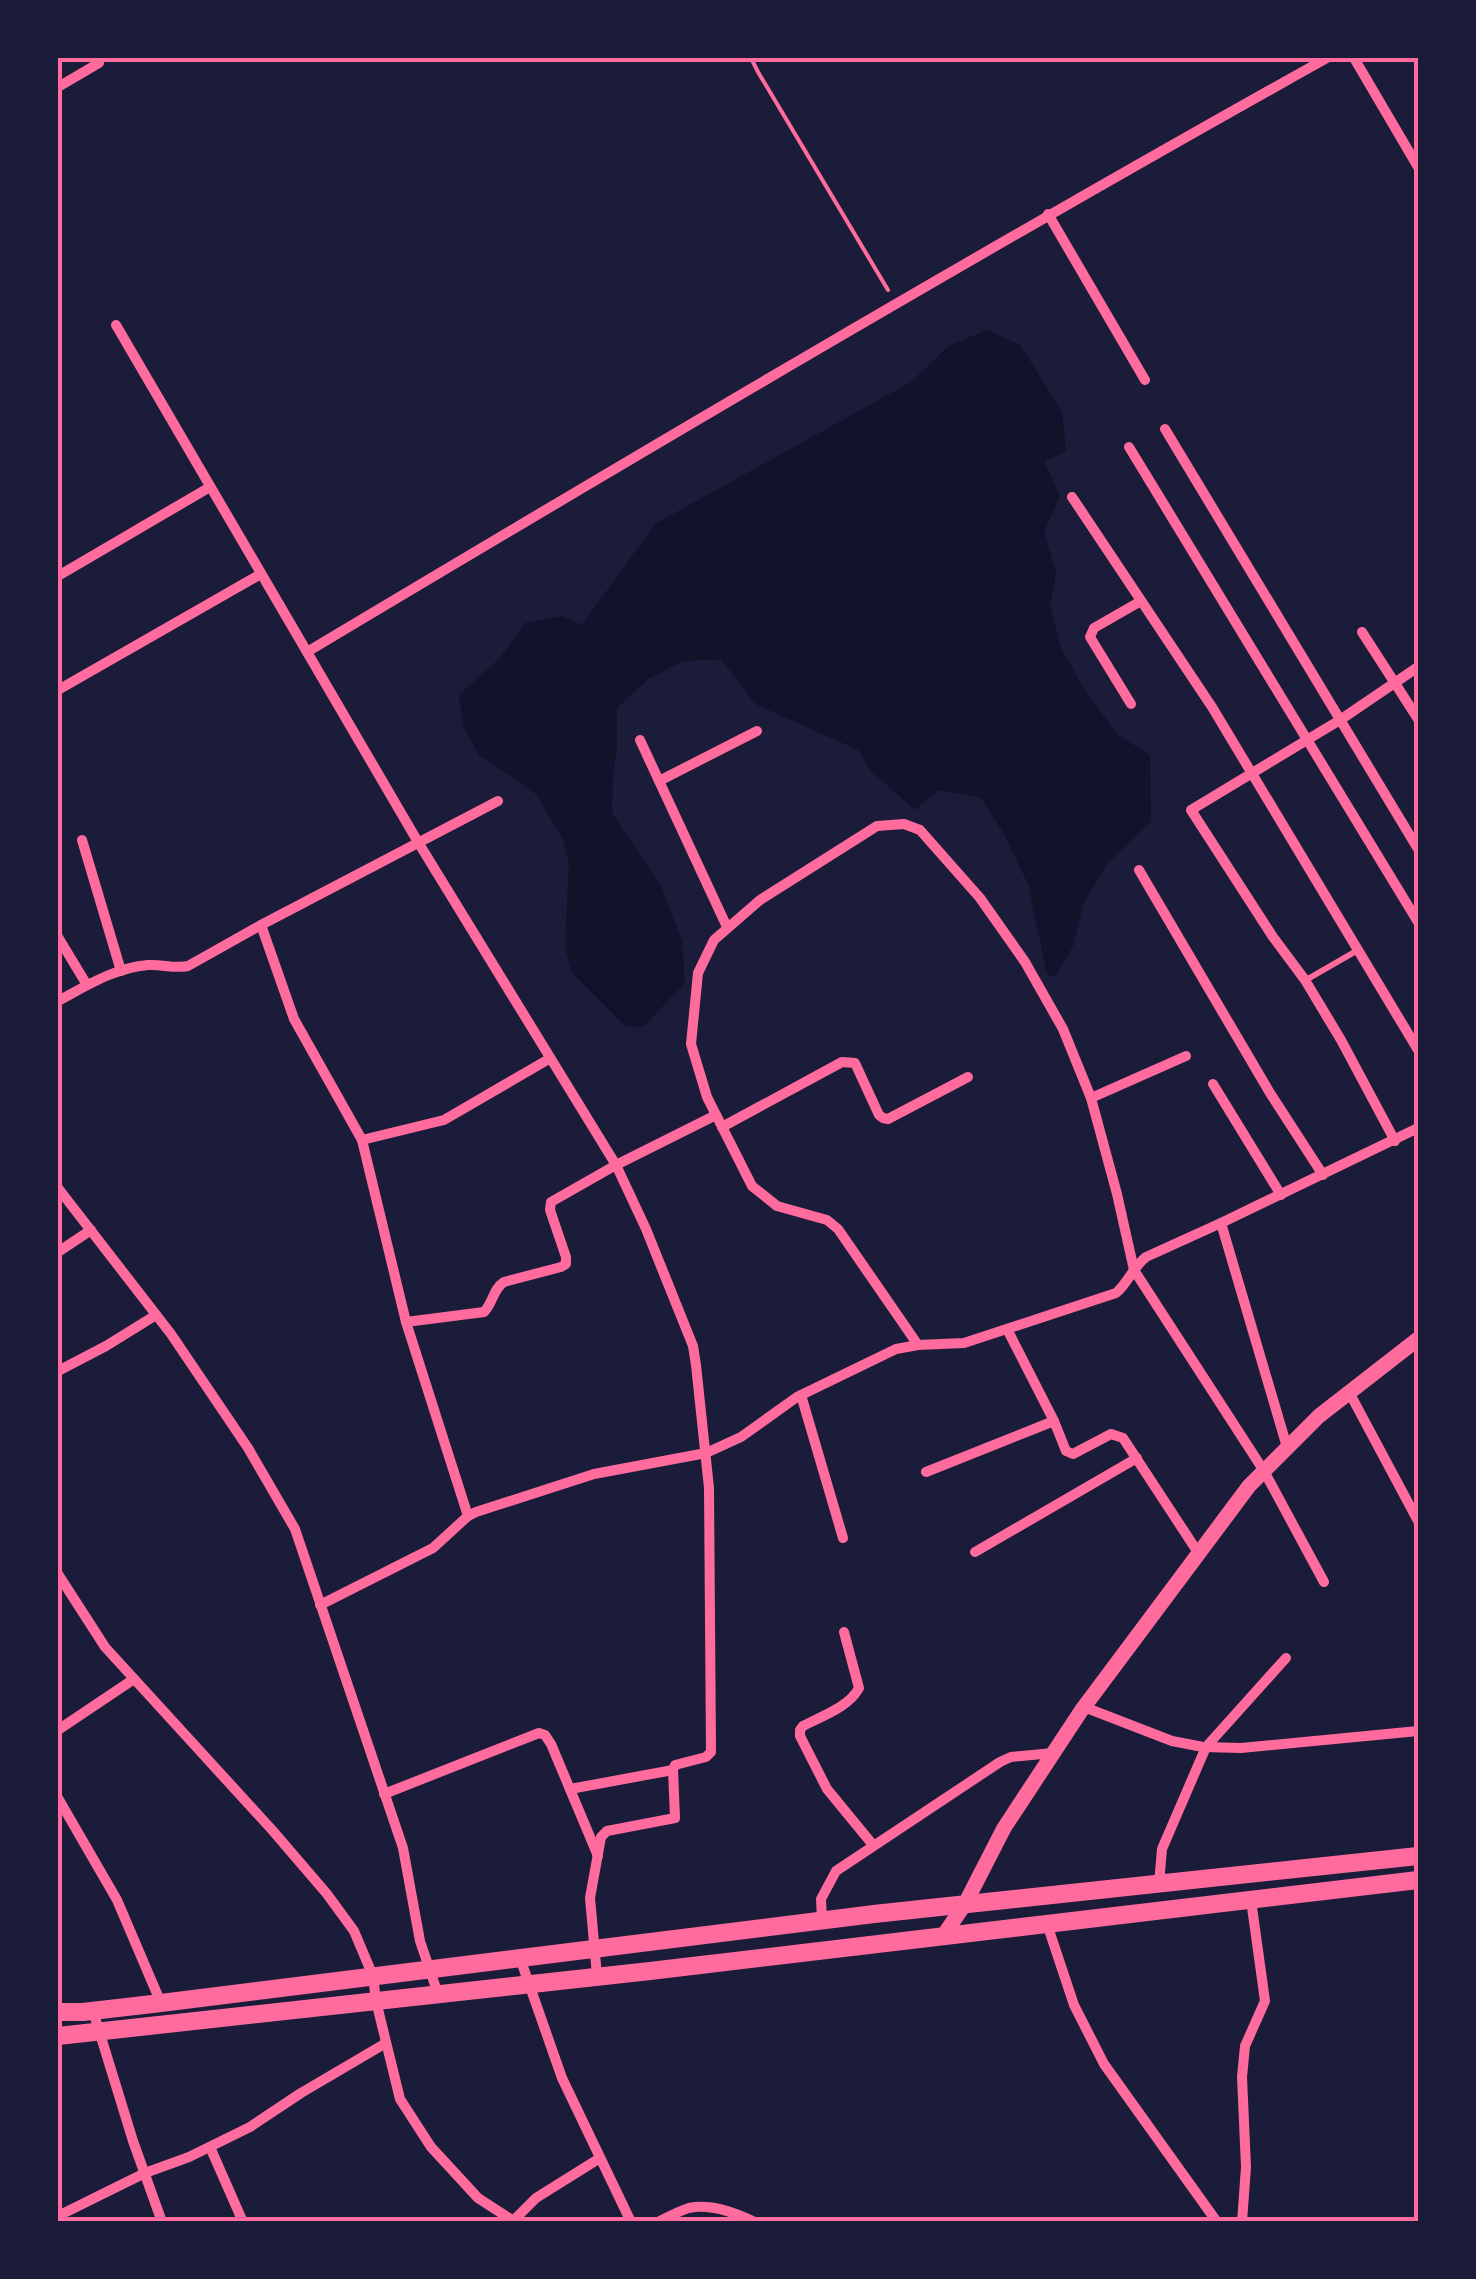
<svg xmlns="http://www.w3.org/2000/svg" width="1476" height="2279" font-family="'IBM Plex Sans',sans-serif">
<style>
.water{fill:#12122b}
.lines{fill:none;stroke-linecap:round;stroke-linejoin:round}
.path{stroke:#ff6b9d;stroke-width:4}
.service{stroke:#ff6b9d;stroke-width:6}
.minor{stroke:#ff6b9d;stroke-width:10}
.tertiary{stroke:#ff6b9d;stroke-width:15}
.primary{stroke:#ff6b9d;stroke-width:18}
.neatline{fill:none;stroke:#ff6b9d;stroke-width:4}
</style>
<rect width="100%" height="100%" fill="#1b1b3a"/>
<!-- water -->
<polygon class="water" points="988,330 1020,345 1062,412 1066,452 1044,461 1060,496 1044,532 1056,572 1050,607 1062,650 1084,689 1118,735 1150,755 1151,821 1107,864 1083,905 1073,946 1055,977 1047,974 1028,884 1004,834 981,798 939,790 915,810 872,772 858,750 755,704 721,659 683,661 648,679 617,708 617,751 613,771 612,813 661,886 682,941 685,983 643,1027 626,1027 572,973 565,947 569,864 563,839 536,794 479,755 463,726 459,695 499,659 525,623 561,616 582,625 655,524 911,382 950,345"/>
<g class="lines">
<!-- path -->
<polyline class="path" points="751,58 758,72 888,290"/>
<!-- service -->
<polyline class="service" points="1306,980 1358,950"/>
<!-- minor -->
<g class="minor">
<polyline points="1354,58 1418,167"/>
<polyline points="58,87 99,63"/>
<polyline points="1048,214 1145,380"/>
<polyline points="116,325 418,842 616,1165 646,1229 693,1346 696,1365 709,1488 711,1752 706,1757 675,1765 673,1770 675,1818 607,1831 601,1837 590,1898 597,1976"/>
<polyline points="1165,429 1418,849"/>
<polyline points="1129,447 1418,922"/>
<polyline points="1072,497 1212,707 1418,1050"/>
<polyline points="58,576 210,487"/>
<polyline points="1362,632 1418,719"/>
<path d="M307 652C645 450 983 250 1327 58"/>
<polyline points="58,690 261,574"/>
<polyline points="1131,704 1090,637 1094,628 1141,601"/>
<polyline points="640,740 727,927"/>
<polyline points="659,781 757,731"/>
<polyline points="82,840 121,971"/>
<polyline points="1139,870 1270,1093 1323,1175"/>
<polyline points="261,925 294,1019 362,1140 406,1322 468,1516"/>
<polyline points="58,937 87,985"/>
<path d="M58 1001C86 986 114 968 148 965 162 964 174 969 188 966L261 925 498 801"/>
<polyline points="1213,1084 1281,1195"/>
<polyline points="1091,1098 1186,1056"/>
<polyline points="722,1127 842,1062 855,1063 879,1115 883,1118 888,1119 968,1077"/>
<polyline points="362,1140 444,1120 549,1059"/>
<polyline points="1395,1141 1341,1040 1305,980 1273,937 1191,810 1340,720 1418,667"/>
<polyline points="58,1188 171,1334 248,1448 295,1529 403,1848 420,1941 438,1994"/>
<polyline points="1221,1223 1287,1447"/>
<polyline points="58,1252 91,1230"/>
<path d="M406 1322 484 1312C493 1303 493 1289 504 1282L561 1267 566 1264V1257L550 1210 551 1202 616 1165 716 1115"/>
<polyline points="1007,1329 1054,1421 1066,1451 1073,1454 1111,1434 1123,1438 1199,1554"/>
<polyline points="918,1345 838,1229 827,1220 777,1206 752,1186 707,1097 691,1044 698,973 714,940 760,900 877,826 904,824 920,830 980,898 1025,962 1063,1029 1091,1098 1117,1194 1134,1270 1264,1471 1324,1582"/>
<polyline points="58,1371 106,1346 156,1315"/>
<polyline points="1349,1392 1418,1521"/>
<polyline points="801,1395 843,1538"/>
<polyline points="926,1472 1054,1421"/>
<polyline points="975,1552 1137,1458"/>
<polyline points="58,1574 105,1647 273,1831 327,1894 354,1931 373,1976 376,2001 400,2099 431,2147 478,2198 512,2220"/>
<path d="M320 1605 433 1548 468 1516 476 1512 594 1474 706 1453 741 1437 797 1397 896 1349 918 1345 964 1343 1116 1293C1128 1283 1133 1267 1146 1257L1221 1223 1418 1128"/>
<path d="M844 1632 859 1688C849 1707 822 1716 803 1726L800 1730V1736L827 1789 873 1845"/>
<polyline points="1084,1707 1172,1741 1203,1747 1241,1748 1418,1731"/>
<polyline points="58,1730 134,1679"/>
<polyline points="570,1789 673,1770"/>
<polyline points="384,1794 539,1733 545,1735 551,1744 598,1856"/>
<polyline points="58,1798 117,1900 161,2003"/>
<polyline points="1159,1884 1162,1849 1206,1747 1286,1658"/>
<polyline points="822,1920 821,1899 836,1871 1000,1762 1011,1757 1053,1753"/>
<polyline points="1047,1924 1074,2005 1104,2064 1217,2222"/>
<polyline points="520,1958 562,2078 631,2222"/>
<polyline points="93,2011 133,2141 162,2222"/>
<polyline points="210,2147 243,2222"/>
<polyline points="58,2216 145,2173 189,2157 250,2127 301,2093 386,2043"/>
<polyline points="512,2222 536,2198 600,2158"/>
<path d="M658 2222C668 2217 679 2211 689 2208 711 2203 736 2213 755 2222"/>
<polyline points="1242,2222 1246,2167 1242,2077 1245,2046 1265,2001 1251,1900"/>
</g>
<!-- tertiary -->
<polyline class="tertiary" points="943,1936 965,1904 1004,1828 1081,1711 1249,1486 1319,1416 1418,1339"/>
<!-- primary -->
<g class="primary">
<polyline points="58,2012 83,2012 161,2003 874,1914 1418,1856"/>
<polyline points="58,2036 650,1971 1418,1880"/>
</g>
</g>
<!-- border -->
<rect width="1476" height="2279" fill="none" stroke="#1b1b3a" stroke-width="120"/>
<rect x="60" y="60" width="1356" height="2159" class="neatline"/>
</svg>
